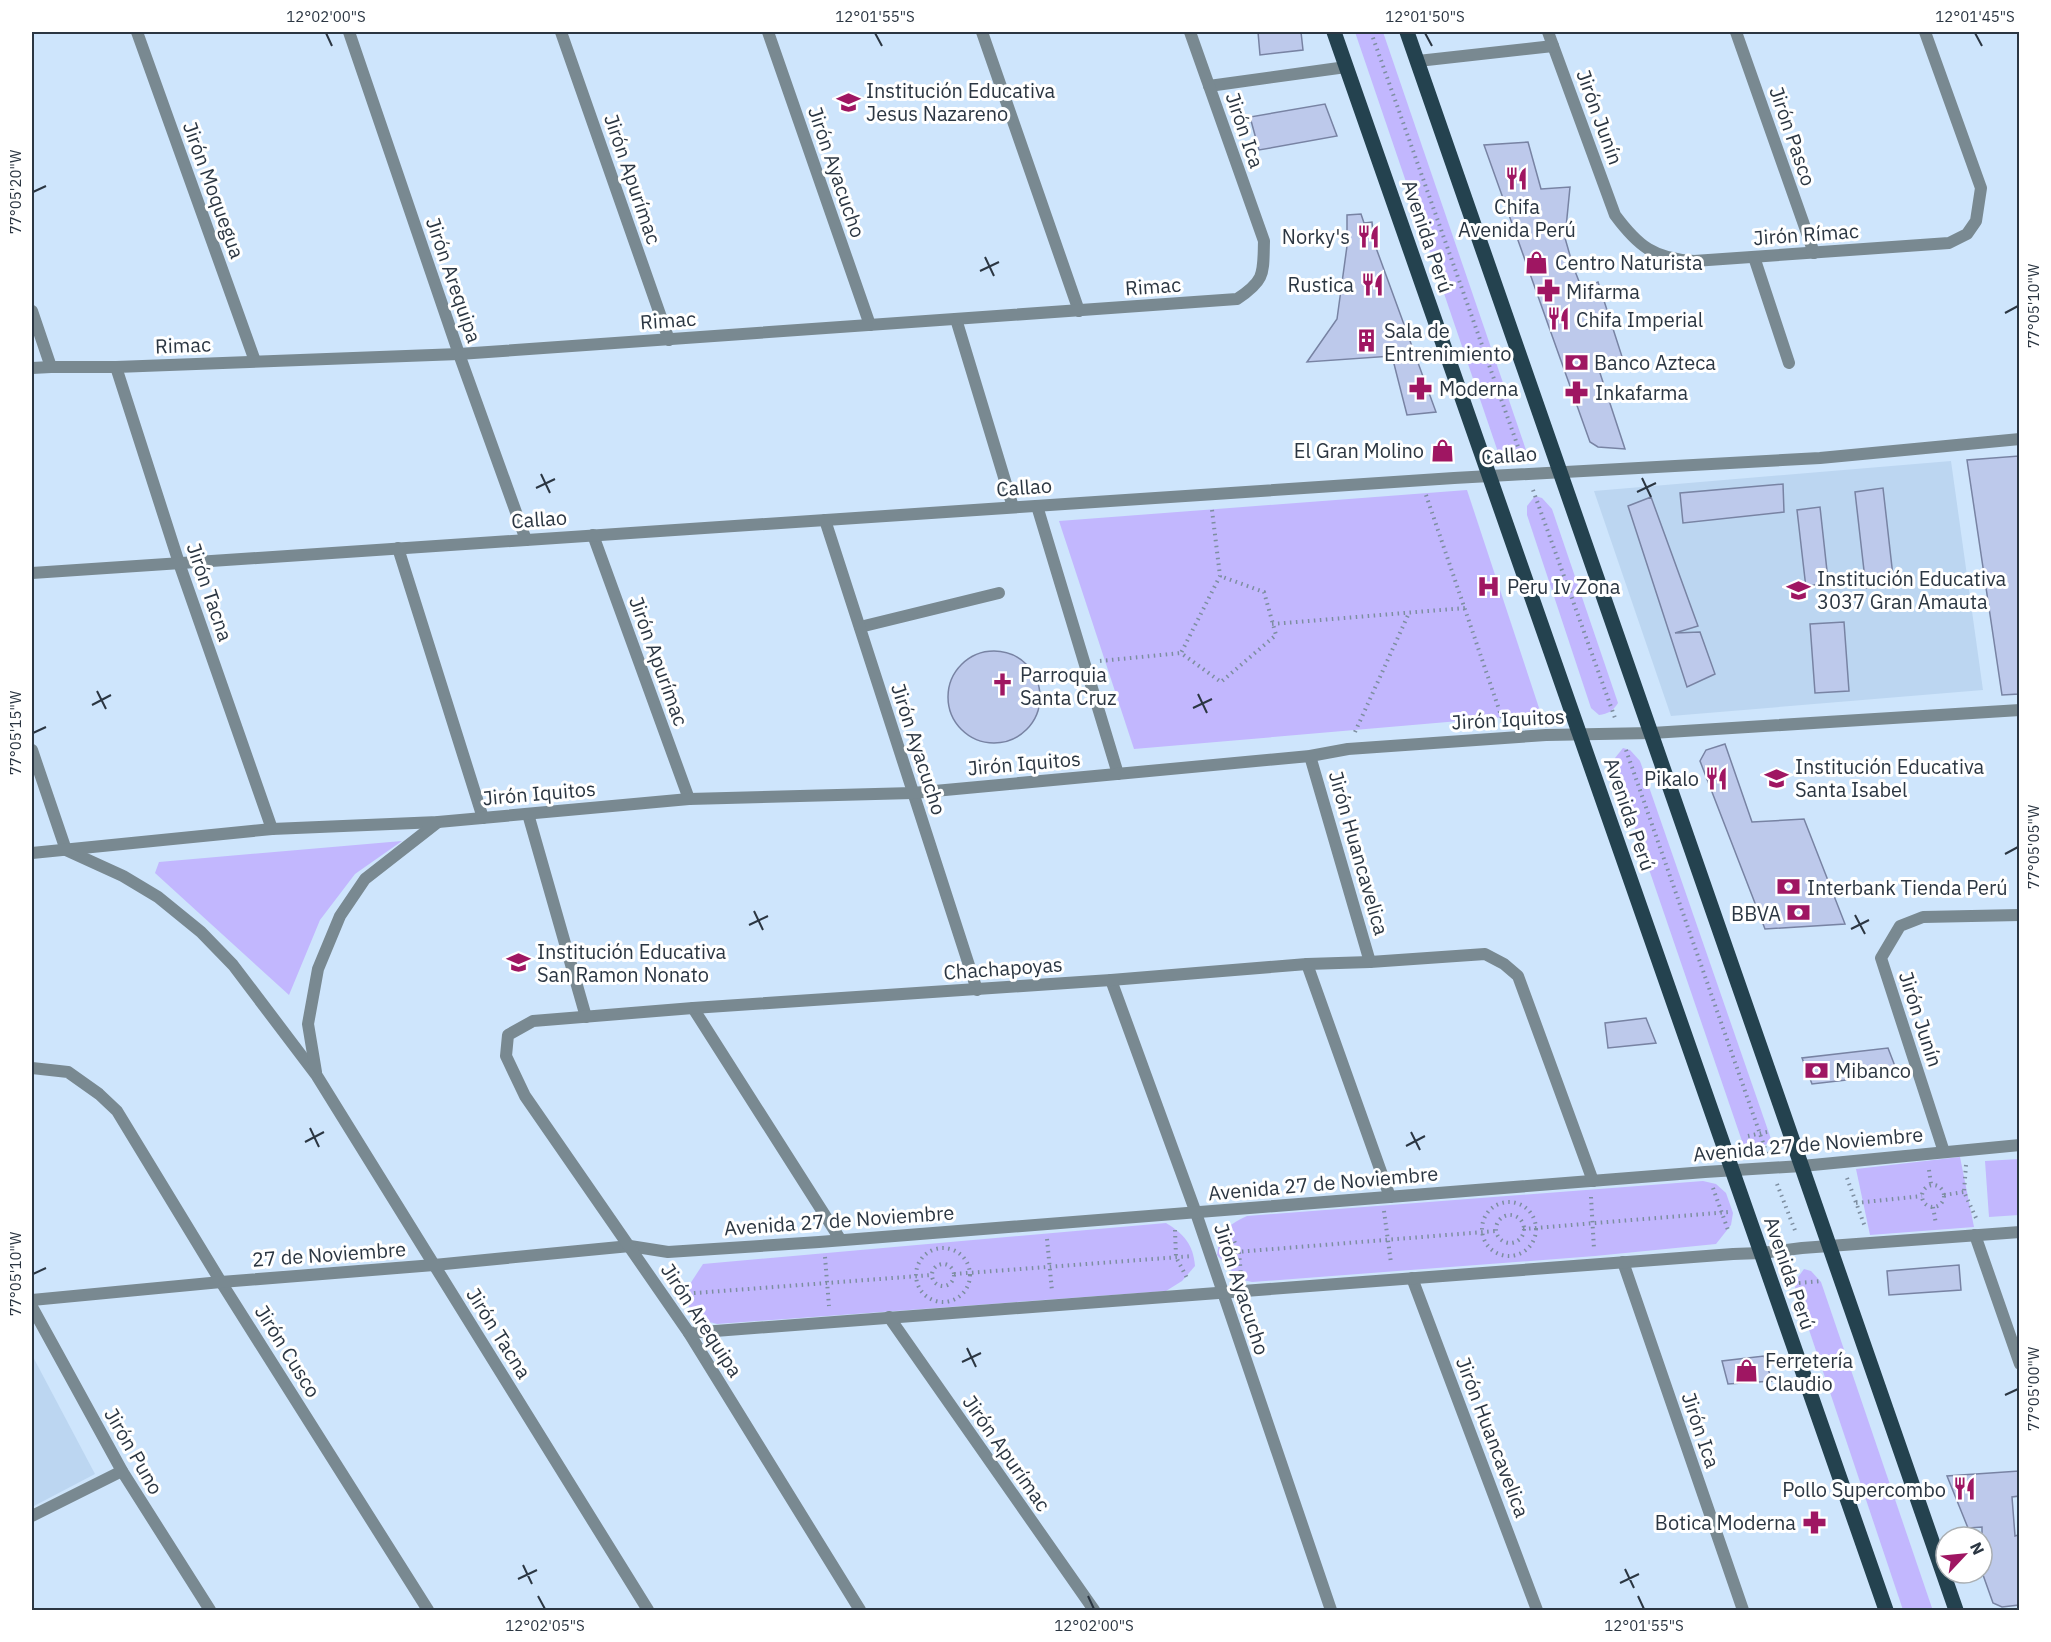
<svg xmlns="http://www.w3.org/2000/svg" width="2051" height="1642" font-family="'IBM Plex Sans',sans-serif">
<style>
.built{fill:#bcd6f1}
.green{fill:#c2b7fe}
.building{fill:#bdc9eb;stroke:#7883a3;stroke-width:1.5}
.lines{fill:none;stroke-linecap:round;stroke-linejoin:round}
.path{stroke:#7d8ea0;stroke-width:4;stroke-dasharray:1.5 4.5;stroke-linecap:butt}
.lane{stroke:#798991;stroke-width:12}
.street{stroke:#798991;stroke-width:12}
.primary{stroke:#24424f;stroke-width:15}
.ticks{fill:none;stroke:#2b3642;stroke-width:2}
.labels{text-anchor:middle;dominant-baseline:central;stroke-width:6;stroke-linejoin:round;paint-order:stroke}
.poi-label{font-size:20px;fill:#2b3642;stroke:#fff;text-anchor:start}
.street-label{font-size:20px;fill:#2b3642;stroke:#fff}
.neatline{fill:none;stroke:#2b3642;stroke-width:2}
.ticks-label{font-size:15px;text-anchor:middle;fill:#2b3642}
</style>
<rect width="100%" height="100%" fill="#cee5fc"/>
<!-- built -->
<g class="built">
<polygon points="1951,461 1983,690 1671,716 1594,491"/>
<polygon points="32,1355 95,1474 32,1507"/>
</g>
<!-- green -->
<g class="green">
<path d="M1355 32H1383L1526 450C1521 458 1516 461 1506 462L1499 455Z"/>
<polygon points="1467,490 1541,714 1134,749 1059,521"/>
<path d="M1535 496 1542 498 1552 509 1618 703C1613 711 1608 714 1599 715L1591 708 1527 515V506Z"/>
<path d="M1623 748 1630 750 1640 761 1771 1139C1765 1146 1761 1150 1751 1151L1743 1144 1614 767 1615 758Z"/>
<polygon points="402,841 355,874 320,920 289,995 155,873 159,862"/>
<polygon points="1960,1157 1974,1227 1870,1235 1856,1169"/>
<polygon points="2019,1159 2019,1215 1989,1217 1985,1161"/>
<path d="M1703 1181 1716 1184 1726 1193 1733 1213 1731 1225 1716 1244 1595 1256 1252 1282 1239 1279 1217 1255C1220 1232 1226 1226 1247 1216Z"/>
<path d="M1166 1223C1184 1234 1193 1244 1195 1266L1182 1281 1166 1291 717 1324 698 1319 687 1304 690 1284 703 1264Z"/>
<polygon points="1804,1269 1811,1271 1821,1282 1932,1608 1930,1610 1903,1610 1795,1288 1796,1280"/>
</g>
<!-- building -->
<g class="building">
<polygon points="1258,32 1301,32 1303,50 1260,55"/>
<polygon points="1325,104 1337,136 1259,150 1250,117"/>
<polygon points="1528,142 1541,189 1570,187 1565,238 1573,266 1582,289 1598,282 1625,366 1598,367 1625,449 1598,447 1590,442 1484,145"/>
<polygon points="1361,214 1364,223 1372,222 1375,245 1436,412 1407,415 1392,356 1307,362 1337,319 1347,246 1347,215"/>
<polygon points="2019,456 2019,694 2002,695 1967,460"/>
<polygon points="1783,484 1784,512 1683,523 1680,493"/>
<polygon points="1883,488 1894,585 1866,588 1855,492"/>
<polygon points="1651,497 1698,626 1675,633 1700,632 1715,674 1687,687 1628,506"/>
<polygon points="1820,507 1828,580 1806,588 1797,510"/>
<polygon points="1844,622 1849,691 1815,693 1810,624"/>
<circle cx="994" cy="697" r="46"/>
<polygon points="1725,744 1752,822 1804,819 1845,924 1765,929 1700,761 1706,750"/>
<polygon points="1646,1018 1656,1043 1608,1048 1605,1023"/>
<polygon points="1888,1048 1898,1074 1812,1084 1802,1058"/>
<polygon points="1959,1265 1961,1290 1889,1295 1887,1271"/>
<polygon points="1764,1356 1772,1381 1728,1384 1722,1361"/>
<polygon points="2019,1471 2019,1496 2012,1497 2015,1536 2018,1535 2019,1550 2019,1605 2002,1607 1993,1603 1982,1572 1982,1527 1968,1528 1947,1476"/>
</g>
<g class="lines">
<!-- path -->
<g class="path">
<polyline points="1371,32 1522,458"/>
<polyline points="1533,490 1615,718"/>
<polyline points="1426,495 1504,724"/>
<polyline points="1212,510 1220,576 1181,653 1221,682 1276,635 1264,592 1220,576"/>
<polyline points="1272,624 1465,608"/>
<polyline points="1100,661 1181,653"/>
<polyline points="1355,732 1409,613"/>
<polyline points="1626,750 1767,1154"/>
<polyline points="1748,1136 1771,1131"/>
<polyline points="1966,1165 1964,1192 1977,1220"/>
<polyline points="1929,1170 1931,1184"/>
<polyline points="1847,1178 1865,1227"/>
<polyline points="1777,1184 1796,1233"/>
<circle cx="1933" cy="1196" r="11"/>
<polyline points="1713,1188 1728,1230"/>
<polyline points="1944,1195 1964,1192"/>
<polyline points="1591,1197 1594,1249"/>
<circle cx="1509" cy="1229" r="27"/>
<polyline points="1856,1203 1922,1196"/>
<polyline points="1933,1207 1936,1224"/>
<polyline points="1384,1211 1391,1263"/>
<circle cx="1510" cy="1229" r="14"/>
<polyline points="1227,1225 1239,1252 1241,1275"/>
<polyline points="1523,1229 1729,1212"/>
<polyline points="1175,1230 1176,1257 1188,1280"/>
<polyline points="1047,1239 1052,1291"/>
<circle cx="943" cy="1275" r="27"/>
<polyline points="1224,1253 1496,1231"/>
<polyline points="825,1257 829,1306"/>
<circle cx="943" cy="1275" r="11"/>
<polyline points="954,1274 1193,1256"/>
<polyline points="1799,1283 1822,1281"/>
<polyline points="682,1294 932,1275"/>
</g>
<!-- lane -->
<g class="lane">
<polyline points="860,627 999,593"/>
<polyline points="32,1516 122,1471"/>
</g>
<!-- street -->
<g class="street">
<polyline points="137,32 255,361"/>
<polyline points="349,32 459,354 526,540"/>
<polyline points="561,32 669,340"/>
<polyline points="768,32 870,325"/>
<polyline points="982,32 1079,311"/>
<path d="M1548 32 1615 215C1638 246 1654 259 1694 261L1949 243 1967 234 1976 221 1981 188 1925 32"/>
<polyline points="1736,32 1814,253"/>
<polyline points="1418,61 1553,46"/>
<polyline points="1209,86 1346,67"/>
<polyline points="1754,257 1789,363"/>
<polyline points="32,311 51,367"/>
<polyline points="956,319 1013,507"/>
<polyline points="116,367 179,563 272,829"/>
<path d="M32 368 51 367H116L459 354 1237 299C1266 280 1263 273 1264 241L1190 32"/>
<polyline points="1037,506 1118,774"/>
<polyline points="825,520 977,990"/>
<polyline points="593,535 689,799"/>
<polyline points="398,548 483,818"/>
<polyline points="32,573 1454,478 1820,458 2020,439"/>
<polyline points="32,750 66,850 123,876 158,897 201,932 233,965 317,1076 648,1610"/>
<polyline points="1310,756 1370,962"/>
<polyline points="528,814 586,1017"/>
<polyline points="32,853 272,829 438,822 689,799 913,793 1310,756 1348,749 1546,735 1652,733 2020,710"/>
<polyline points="1307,964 1390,1197"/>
<polyline points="1111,980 1196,1213 1331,1610"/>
<polyline points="693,1008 840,1239"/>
<polyline points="32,1068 68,1072 99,1094 117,1111 221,1282 428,1610"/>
<polyline points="316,1072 308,1024 318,969 340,916 365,879 438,822"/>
<polyline points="1944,1152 1881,958 1900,926 1923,917 2020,915"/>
<polyline points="1975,1235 2020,1364"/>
<polyline points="1623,1262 1743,1610"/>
<polyline points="1412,1278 1537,1610"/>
<polyline points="32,1300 221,1282 434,1265 630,1246 668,1252 819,1242 1705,1172 1802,1166 2020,1145"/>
<polyline points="32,1307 122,1471 210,1610"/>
<polyline points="889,1317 1094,1610"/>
<polyline points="689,1333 1733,1254 1761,1253 1802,1248 2020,1232"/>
<polyline points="860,1610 689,1333 525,1096 506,1056 508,1035 533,1021 693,1008 1111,980 1307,964 1370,962 1485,954 1504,964 1518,976 1593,1181"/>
</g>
<!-- primary -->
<g class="primary">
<polyline points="1334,32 1886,1610"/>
<polyline points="1407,32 1956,1610"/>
</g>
</g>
<!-- ticks -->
<path class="ticks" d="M326 33 332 46M875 33 882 46M1425 33 1432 46M1975 33 1982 46M33 192 46 186M985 257 994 276M980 271 999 262M2005 313 2018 306M541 474 550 493M1642 478 1651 497M536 488 555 479M1637 492 1656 483M97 691 106 709M1198 694 1207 713M92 705 111 695M1193 708 1212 699M33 733 46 727M2005 854 2018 847M754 911 763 930M1855 915 1865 934M749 925 768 916M1851 929 1869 920M310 1128 319 1147M1411 1132 1420 1150M305 1142 324 1132M1406 1146 1425 1136M33 1274 46 1268M967 1348 976 1367M962 1362 981 1353M2005 1395 2018 1389M523 1565 532 1584M1625 1569 1634 1588M518 1579 537 1570M1620 1583 1639 1574M538 1596 545 1609M1088 1596 1094 1609M1638 1596 1644 1609"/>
<!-- icons -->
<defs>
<symbol id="school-bare" viewBox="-9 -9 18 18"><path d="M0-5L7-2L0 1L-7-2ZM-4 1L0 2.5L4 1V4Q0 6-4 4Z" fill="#9f1662" stroke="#fff" stroke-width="2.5" paint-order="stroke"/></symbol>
<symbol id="restaurant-bare" viewBox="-9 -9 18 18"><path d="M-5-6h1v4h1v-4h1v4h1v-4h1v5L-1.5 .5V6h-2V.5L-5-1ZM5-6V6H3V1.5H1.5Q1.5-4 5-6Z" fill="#9f1662" stroke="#fff" stroke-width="2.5" paint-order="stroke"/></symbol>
<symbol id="shop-bare" viewBox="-9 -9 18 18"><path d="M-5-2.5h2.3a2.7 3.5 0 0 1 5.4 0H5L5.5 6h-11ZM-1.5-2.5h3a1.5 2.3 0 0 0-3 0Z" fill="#9f1662" stroke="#fff" stroke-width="2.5" paint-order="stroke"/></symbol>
<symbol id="pharmacy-bare" viewBox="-9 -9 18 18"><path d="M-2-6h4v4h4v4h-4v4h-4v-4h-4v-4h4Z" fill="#9f1662" stroke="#fff" stroke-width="2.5" paint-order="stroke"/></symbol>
<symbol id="building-bare" viewBox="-9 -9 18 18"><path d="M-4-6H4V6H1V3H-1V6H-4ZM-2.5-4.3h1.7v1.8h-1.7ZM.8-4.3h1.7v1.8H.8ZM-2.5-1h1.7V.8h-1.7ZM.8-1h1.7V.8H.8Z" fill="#9f1662" stroke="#fff" stroke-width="2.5" paint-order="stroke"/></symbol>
<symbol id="bank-bare" viewBox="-9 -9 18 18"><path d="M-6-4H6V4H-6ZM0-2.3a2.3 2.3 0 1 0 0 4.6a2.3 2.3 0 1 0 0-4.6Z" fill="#9f1662" stroke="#fff" stroke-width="2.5" paint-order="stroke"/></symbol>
<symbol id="hospital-bare" viewBox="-9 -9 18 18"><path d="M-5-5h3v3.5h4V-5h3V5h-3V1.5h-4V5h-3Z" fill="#9f1662" stroke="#fff" stroke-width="2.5" paint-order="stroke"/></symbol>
<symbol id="church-bare" viewBox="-9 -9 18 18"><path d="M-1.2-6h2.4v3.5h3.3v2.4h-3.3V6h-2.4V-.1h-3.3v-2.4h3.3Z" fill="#9f1662" stroke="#fff" stroke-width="2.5" paint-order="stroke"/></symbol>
</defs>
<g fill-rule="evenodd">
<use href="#school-bare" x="832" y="86" width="33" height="33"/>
<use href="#restaurant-bare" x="1500" y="162" width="33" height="33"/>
<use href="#restaurant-bare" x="1352" y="220" width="33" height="33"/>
<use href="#shop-bare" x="1520" y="246" width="33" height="33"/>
<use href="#restaurant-bare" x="1356" y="268" width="33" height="33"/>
<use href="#pharmacy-bare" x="1532" y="274" width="33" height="33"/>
<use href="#restaurant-bare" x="1542" y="302" width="33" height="33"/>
<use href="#building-bare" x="1350" y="324" width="33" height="33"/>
<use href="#bank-bare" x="1560" y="346" width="33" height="33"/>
<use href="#pharmacy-bare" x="1404" y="372" width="33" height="33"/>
<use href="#pharmacy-bare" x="1560" y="376" width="33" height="33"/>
<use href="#shop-bare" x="1426" y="434" width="33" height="33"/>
<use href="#hospital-bare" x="1472" y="570" width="33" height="33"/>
<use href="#school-bare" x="1782" y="574" width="33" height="33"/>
<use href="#church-bare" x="986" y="668" width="33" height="33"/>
<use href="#restaurant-bare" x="1700" y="762" width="33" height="33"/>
<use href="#school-bare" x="1760" y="762" width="33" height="33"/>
<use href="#bank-bare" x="1772" y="870" width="33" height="33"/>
<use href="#bank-bare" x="1782" y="896" width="33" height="33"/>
<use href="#school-bare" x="502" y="946" width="33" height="33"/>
<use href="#bank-bare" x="1800" y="1054" width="33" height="33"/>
<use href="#shop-bare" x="1730" y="1354" width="33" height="33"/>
<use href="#restaurant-bare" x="1948" y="1472" width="33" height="33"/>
<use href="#pharmacy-bare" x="1798" y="1506" width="33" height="33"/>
</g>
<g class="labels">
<!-- poi labels -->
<g class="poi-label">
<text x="866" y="90">Institución Educativa<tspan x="866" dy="23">Jesus Nazareno</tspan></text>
<text x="1517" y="206" text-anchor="middle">Chifa<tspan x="1517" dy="23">Avenida Perú</tspan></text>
<text x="1350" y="236" text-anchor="end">Norky's</text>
<text x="1555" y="262">Centro Naturista</text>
<text x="1354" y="284" text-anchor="end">Rustica</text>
<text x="1566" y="291">Mifarma</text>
<text x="1576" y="319">Chifa Imperial</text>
<text x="1384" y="330">Sala de<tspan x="1384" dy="23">Entrenimiento</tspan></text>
<text x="1594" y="362">Banco Azteca</text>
<text x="1439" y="388">Moderna</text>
<text x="1595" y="392">Inkafarma</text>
<text x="1424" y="450" text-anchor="end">El Gran Molino</text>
<text x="1817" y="578">Institución Educativa<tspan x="1817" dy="23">3037 Gran Amauta</tspan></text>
<text x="1507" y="586">Peru Iv Zona</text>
<text x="1020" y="674">Parroquia<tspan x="1020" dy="23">Santa Cruz</tspan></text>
<text x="1795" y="766">Institución Educativa<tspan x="1795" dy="23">Santa Isabel</tspan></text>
<text x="1699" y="778" text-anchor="end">Pikalo</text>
<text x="1807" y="887">Interbank Tienda Perú</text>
<text x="1781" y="913" text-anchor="end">BBVA</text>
<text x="537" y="951">Institución Educativa<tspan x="537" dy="23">San Ramon Nonato</tspan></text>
<text x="1835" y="1070">Mibanco</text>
<text x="1765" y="1360">Ferretería<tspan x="1765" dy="23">Claudio</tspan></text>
<text x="1946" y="1489" text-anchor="end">Pollo Supercombo</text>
<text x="1796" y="1522" text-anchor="end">Botica Moderna</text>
</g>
<!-- street labels -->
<g class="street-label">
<text transform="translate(1600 117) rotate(70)">Jirón Junín</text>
<text transform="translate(1245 130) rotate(71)">Jirón Ica</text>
<text transform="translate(1793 136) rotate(71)">Jirón Pasco</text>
<text transform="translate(837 172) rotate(71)">Jirón Ayacucho</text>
<text transform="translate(633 179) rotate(71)">Jirón Apurímac</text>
<text transform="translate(214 190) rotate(70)">Jirón Moquegua</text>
<text transform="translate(1806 234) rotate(-4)">Jirón Rímac</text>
<text transform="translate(1428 236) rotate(71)">Avenida Perú</text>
<text transform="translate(454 280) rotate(71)">Jirón Arequipa</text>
<text transform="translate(1153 286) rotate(-4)">Rimac</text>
<text transform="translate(668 320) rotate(-4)">Rimac</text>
<text transform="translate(183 345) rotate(-2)">Rimac</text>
<text transform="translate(1509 455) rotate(-4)">Callao</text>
<text transform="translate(1024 487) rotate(-4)">Callao</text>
<text transform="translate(539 519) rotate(-4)">Callao</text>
<text transform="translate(210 592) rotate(71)">Jirón Tacna</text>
<text transform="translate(659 661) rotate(70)">Jirón Apurímac</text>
<text transform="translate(1508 719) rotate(-3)">Jirón Iquitos</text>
<text transform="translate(919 749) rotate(72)">Jirón Ayacucho</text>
<text transform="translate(1024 763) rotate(-5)">Jirón Iquitos</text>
<text transform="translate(539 793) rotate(-5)">Jirón Iquitos</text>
<text transform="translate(1630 814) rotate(71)">Avenida Perú</text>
<text transform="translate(1359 853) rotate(74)">Jirón Huancavelica</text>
<text transform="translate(1003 968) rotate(-4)">Chachapoyas</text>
<text transform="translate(1921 1019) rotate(72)">Jirón Junín</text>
<text transform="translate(1808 1144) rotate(-5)">Avenida 27 de Noviembre</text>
<text transform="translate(1323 1183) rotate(-5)">Avenida 27 de Noviembre</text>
<text transform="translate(839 1220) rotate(-4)">Avenida 27 de Noviembre</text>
<text transform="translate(329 1254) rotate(-4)">27 de Noviembre</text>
<text transform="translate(1790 1273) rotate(71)">Avenida Perú</text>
<text transform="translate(1242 1289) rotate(72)">Jirón Ayacucho</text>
<text transform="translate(702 1320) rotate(57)">Jirón Arequipa</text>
<text transform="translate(499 1333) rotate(58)">Jirón Tacna</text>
<text transform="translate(288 1351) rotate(58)">Jirón Cusco</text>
<text transform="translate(1701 1430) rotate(71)">Jirón Ica</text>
<text transform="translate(1493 1437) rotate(69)">Jirón Huancavelica</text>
<text transform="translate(134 1451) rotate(60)">Jirón Puno</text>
<text transform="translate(1007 1453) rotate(55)">Jirón Apurímac</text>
</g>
</g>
<!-- border -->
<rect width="2051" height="1642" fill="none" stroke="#ffffff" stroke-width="66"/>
<!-- north arrow -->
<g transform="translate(1964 1555) rotate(64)"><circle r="28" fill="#ffffff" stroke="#aaafb3" stroke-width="1.5"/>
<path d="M0-4.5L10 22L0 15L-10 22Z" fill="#9f1662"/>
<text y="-9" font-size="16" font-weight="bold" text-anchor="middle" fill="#2b3642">N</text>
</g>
<rect x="33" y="33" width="1985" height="1576" class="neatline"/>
<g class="ticks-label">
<text x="326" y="22">12°02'00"S</text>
<text x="875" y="22">12°01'55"S</text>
<text x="1425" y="22">12°01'50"S</text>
<text x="1975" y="22">12°01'45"S</text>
<text transform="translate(16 192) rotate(-90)" y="5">77°05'20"W</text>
<text transform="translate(2034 306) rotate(-90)" y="5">77°05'10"W</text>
<text transform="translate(16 733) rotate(-90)" y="5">77°05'15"W</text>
<text transform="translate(2034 847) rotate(-90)" y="5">77°05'05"W</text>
<text transform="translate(16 1274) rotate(-90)" y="5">77°05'10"W</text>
<text transform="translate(2034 1389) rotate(-90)" y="5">77°05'00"W</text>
<text x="545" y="1631">12°02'05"S</text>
<text x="1094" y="1631">12°02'00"S</text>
<text x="1644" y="1631">12°01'55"S</text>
</g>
</svg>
